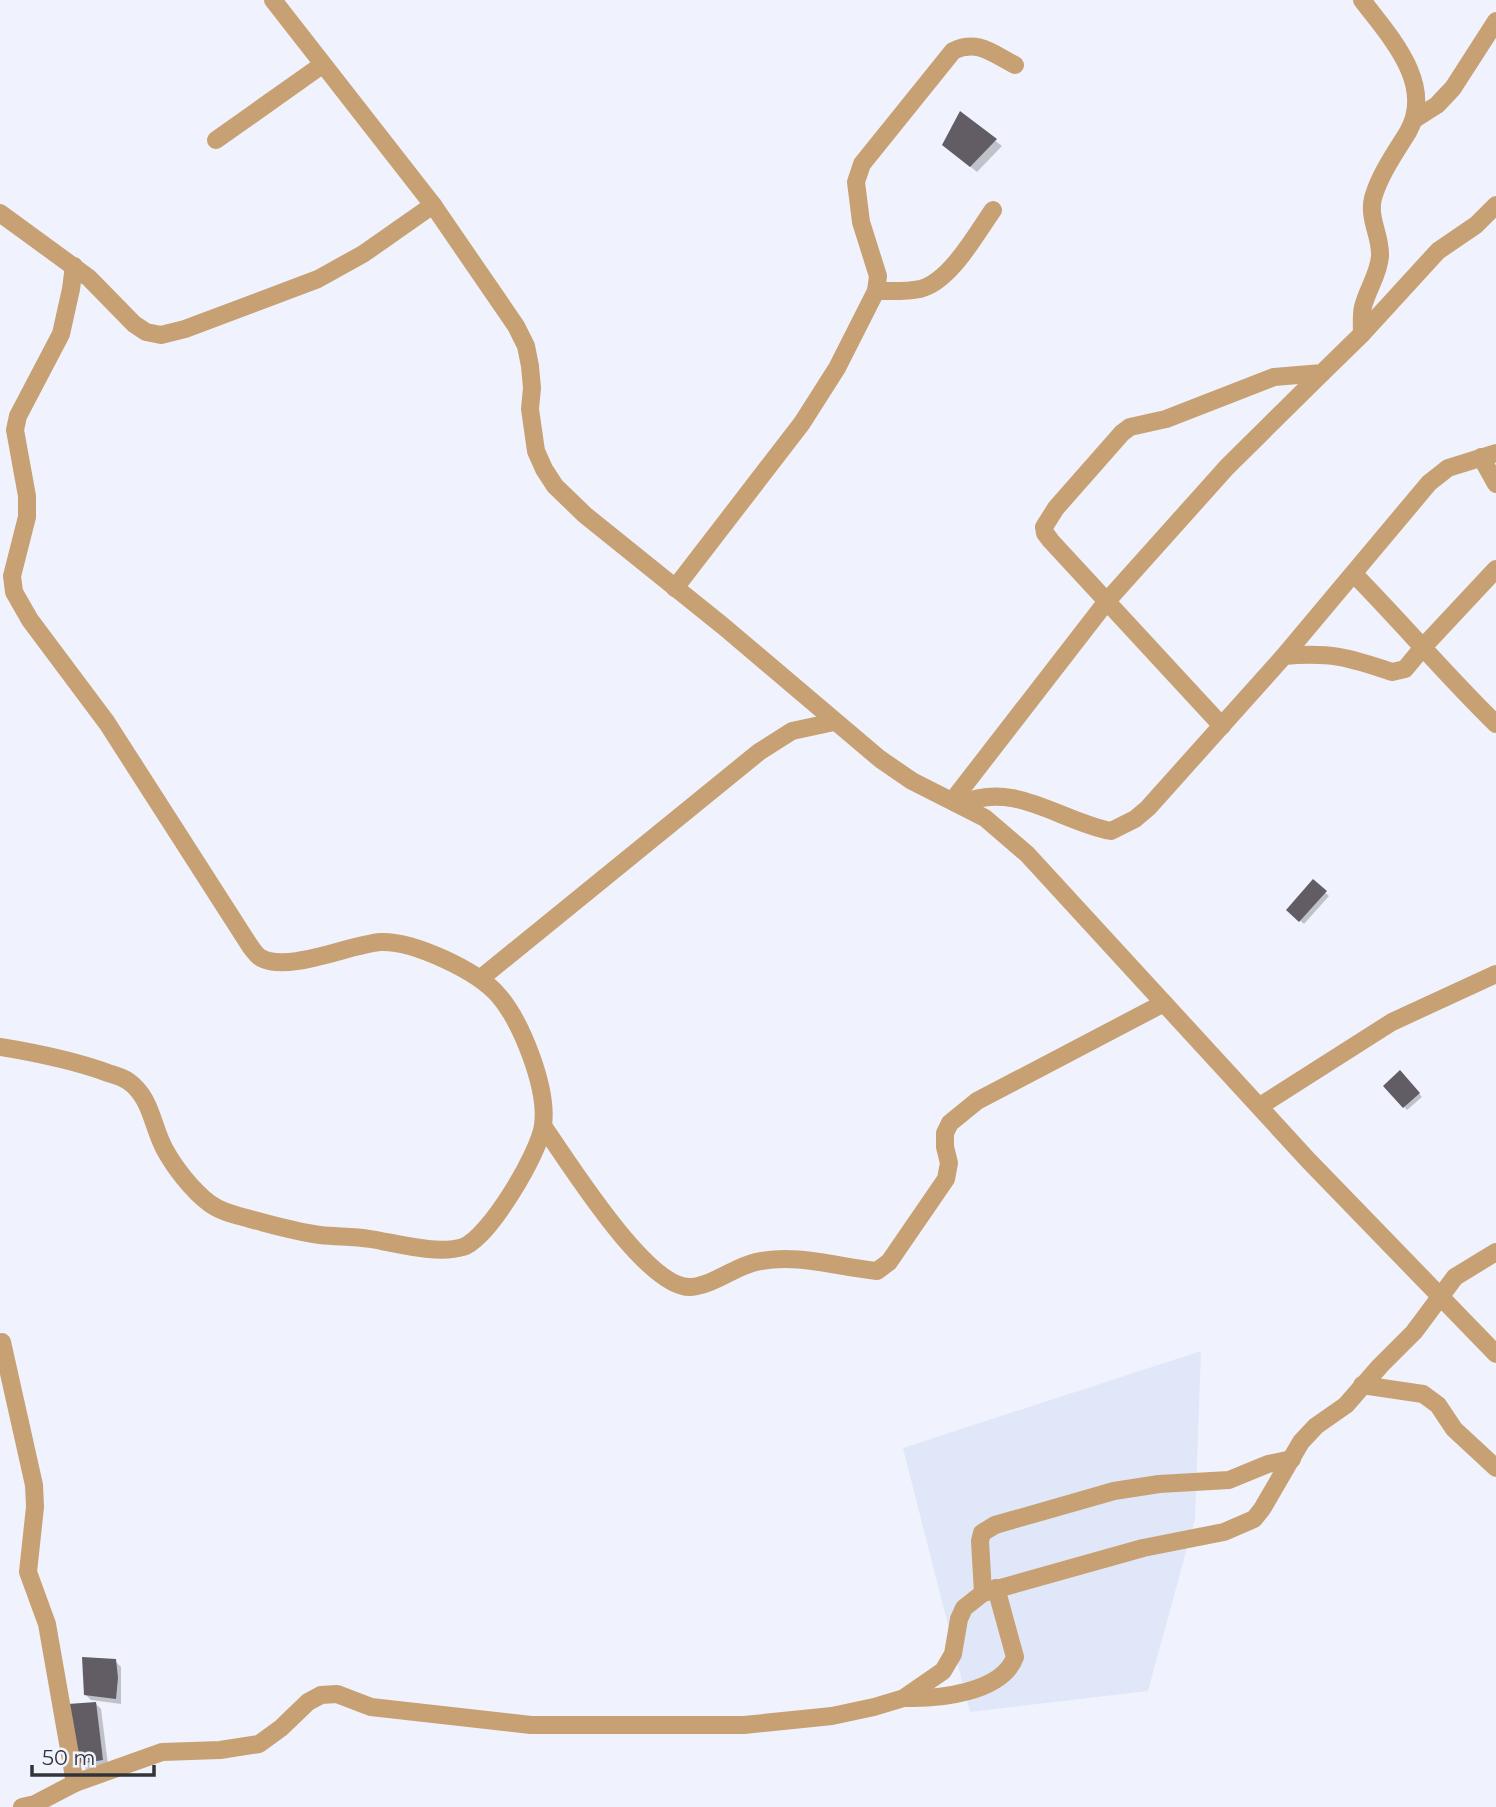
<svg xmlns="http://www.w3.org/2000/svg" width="1496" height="1807" font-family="Montserrat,sans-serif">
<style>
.built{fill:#e0e7f8}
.shadow{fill:#0003}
.building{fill:#625d65}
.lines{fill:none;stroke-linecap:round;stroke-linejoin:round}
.minor{stroke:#c7a173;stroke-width:18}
</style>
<rect width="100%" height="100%" fill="#f0f3fd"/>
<!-- built -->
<polygon class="built" points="1201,1351 1195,1519 1148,1691 970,1712 903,1448"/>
<!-- shadow -->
<g class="shadow">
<polygon points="961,114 1002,146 977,172 950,150"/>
<polygon points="1313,882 1329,896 1304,924 1288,910"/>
<polygon points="1400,1073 1422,1097 1407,1110 1385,1086"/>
<polygon points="115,1661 121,1667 121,1704 91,1700 85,1694"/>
<polygon points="95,1703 101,1709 108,1765 86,1769 74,1756"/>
</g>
<!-- building -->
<g class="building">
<polygon points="960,111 997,139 970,167 942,145"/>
<polygon points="1313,879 1327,891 1299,922 1286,910"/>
<polygon points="1400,1070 1420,1093 1403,1108 1383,1086"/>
<polygon points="82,1657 116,1659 118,1678 116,1699 84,1695"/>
<polygon points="96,1702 103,1760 79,1764 68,1704"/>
</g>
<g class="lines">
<!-- minor -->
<g class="minor">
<polyline points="273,0 433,205 516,326 526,346 530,366 532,388 530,409 536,451 544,469 555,486 585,515 723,626 880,759 912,781 985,818 1027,854 1308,1160 1496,1354"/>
<path d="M1362 0C1390 37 1435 84 1408 132 1395 153 1380 174 1373 198 1368 219 1381 236 1380 256 1379 274 1367 290 1363 307 1361 315 1362 325 1362 334"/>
<polyline points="1415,119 1437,105 1453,88 1496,21"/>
<polyline points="216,140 322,65"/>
<polyline points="0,213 89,278 134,324 146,332 161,335 185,329 318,279 363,254 433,205"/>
<path d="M876 291C891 291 906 292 920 289 950 282 976 234 993 210"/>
<polyline points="1481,457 1496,484"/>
<path d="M1354 574C1402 623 1447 676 1496 724"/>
<path d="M675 588 802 423 837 368 876 291 878 276 861 222 856 182 862 164 953 51C978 39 993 54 1015 65"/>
<path d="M1284 656C1330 652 1348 657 1392 672L1405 669 1424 646 1496 569"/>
<polyline points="1222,726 1051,541 1045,533 1044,527 1056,508 1122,433 1130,427 1166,419 1274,377 1322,373 1362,334 1438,251 1476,225 1496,205"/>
<polyline points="953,800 1107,601 1227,467 1322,373"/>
<path d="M961 804C1015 780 1059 821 1111 831L1135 819 1148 808 1284 656 1429 483 1448 468 1496 453"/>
<polyline points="481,978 759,752 792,731 834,722"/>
<path d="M0 1047C37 1053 72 1060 108 1073 114 1075 122 1077 128 1081 151 1097 152 1125 164 1148 174 1167 192 1190 209 1203 221 1212 236 1215 250 1219 273 1225 296 1232 320 1235 337 1237 353 1236 370 1239 396 1243 437 1255 463 1247 489 1238 540 1152 543 1125 548 1089 522 1023 499 996 478 971 414 941 381 942 350 944 289 973 261 958 257 956 253 950 250 946L107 723 30 620 14 592 12 576 27 517V496L15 430 18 416 61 334 71 289 74 266"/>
<polyline points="1260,1106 1392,1022 1496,974"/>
<path d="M543 1126C568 1161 647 1290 691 1287 714 1285 734 1267 756 1262 797 1253 836 1267 877 1271L889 1262 946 1179 949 1163 945 1147V1133L950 1123 977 1101 1164 1003"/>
<polyline points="2,1342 34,1485 35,1507 28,1572 47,1624 75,1783"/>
<polyline points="1362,1385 1423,1394 1438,1405 1454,1429 1496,1468"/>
<polyline points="983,1593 980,1541 982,1533 995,1525 1114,1491 1159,1484 1229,1480 1268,1464 1292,1459"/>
<path d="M905 1698C938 1699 1002 1693 1015 1657L996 1588"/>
<polyline points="22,1807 35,1804 75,1783 162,1752 220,1750 259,1744 281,1728 308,1702 321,1695 337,1694 371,1707 531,1725 744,1725 832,1716 874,1707 904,1698 943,1671 953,1654 959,1619 964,1608 983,1593 1143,1548 1224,1532 1254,1519 1262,1509 1301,1442 1316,1426 1346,1405 1380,1366 1414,1332 1455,1277 1496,1252"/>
</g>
</g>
<!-- scale -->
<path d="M32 1765v10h122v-10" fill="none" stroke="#323437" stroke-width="3.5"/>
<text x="42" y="1765" font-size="21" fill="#323437" stroke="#f0f3fd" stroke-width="5" paint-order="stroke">50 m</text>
</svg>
